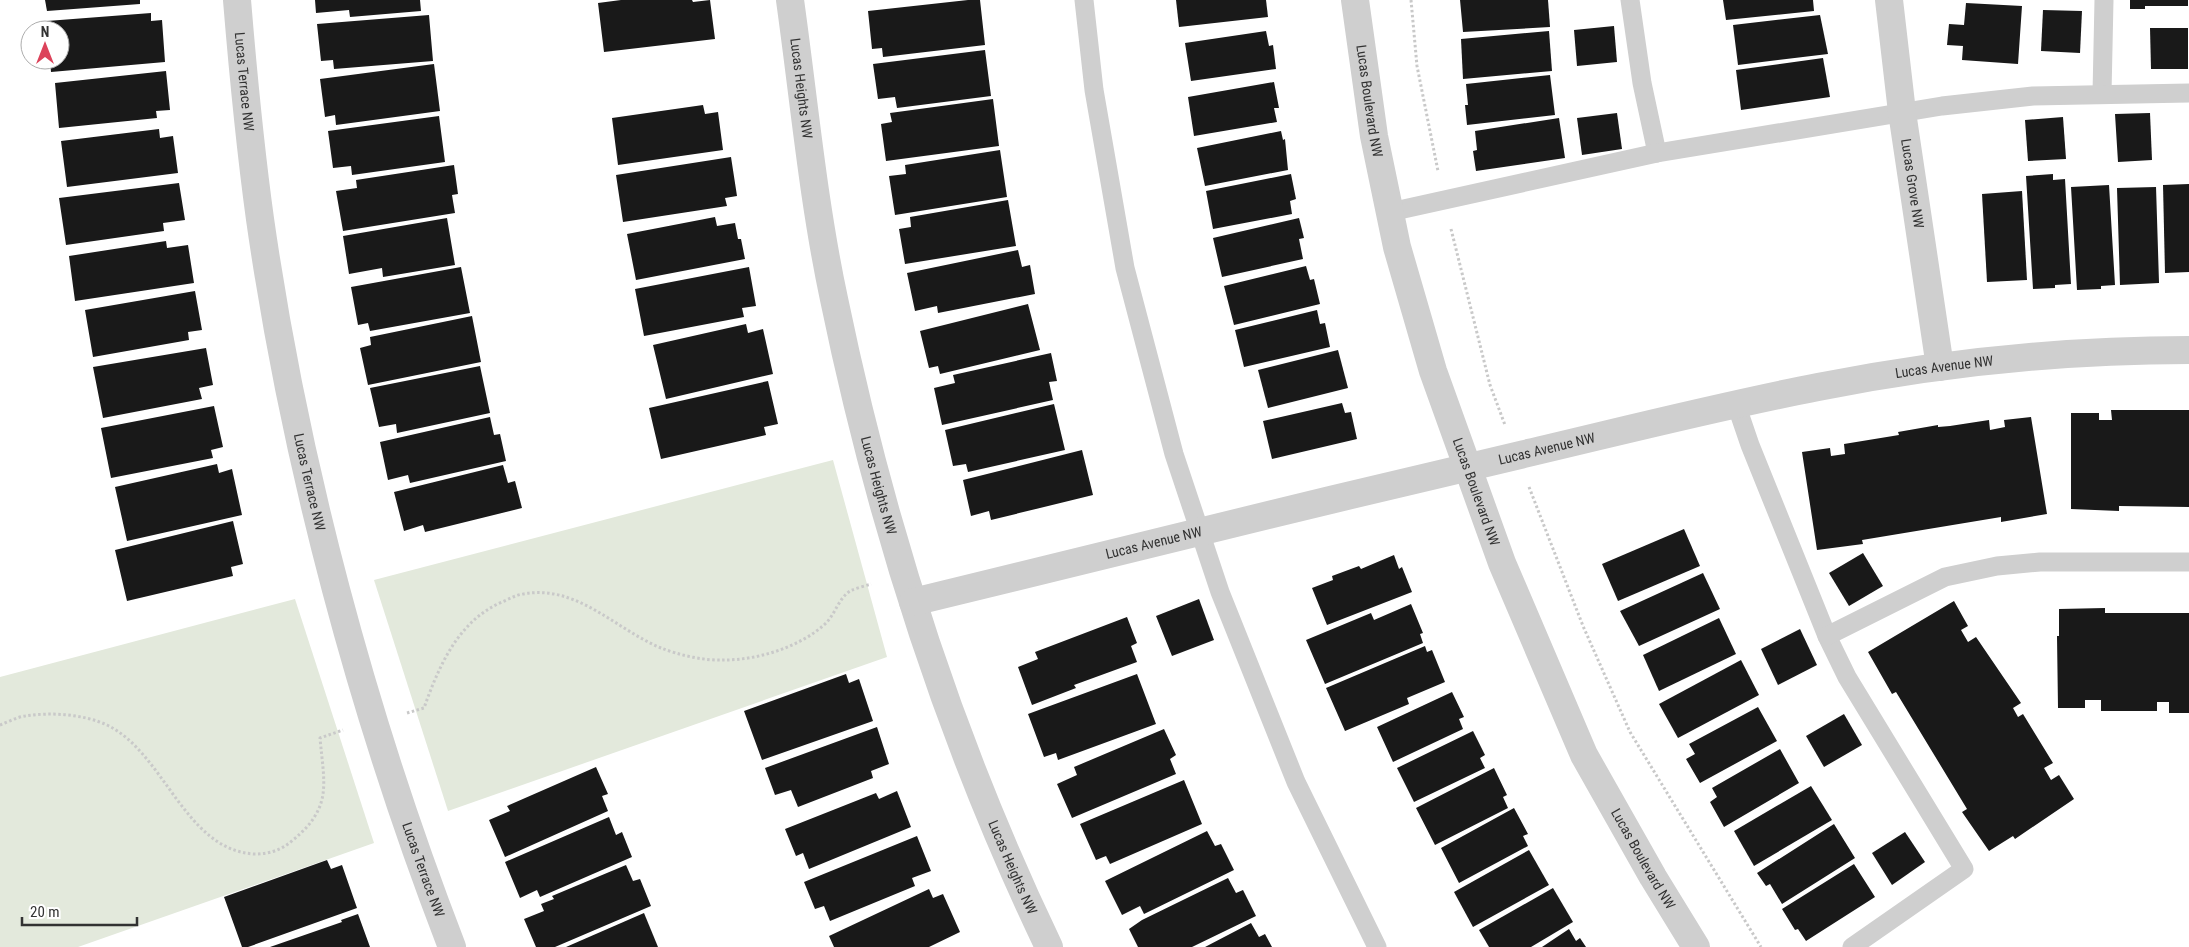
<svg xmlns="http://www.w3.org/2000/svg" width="2189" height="947" font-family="'Roboto Condensed',sans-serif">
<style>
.green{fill:#e3e9dc}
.building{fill:#191919}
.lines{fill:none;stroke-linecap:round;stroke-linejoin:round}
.path{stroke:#c9c9c9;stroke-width:3;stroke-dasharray:2.5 2.5;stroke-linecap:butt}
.service{stroke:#cfcfcf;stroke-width:19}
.minor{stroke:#cfcfcf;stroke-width:28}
.labels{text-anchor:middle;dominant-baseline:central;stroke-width:5;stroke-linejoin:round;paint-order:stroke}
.street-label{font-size:14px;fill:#323232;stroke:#fff}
</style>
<rect width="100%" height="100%" fill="#fff"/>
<!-- green -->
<g class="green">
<polygon points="833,460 887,657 448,811 374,580"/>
<polygon points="295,599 374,843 78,947 0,947 0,677"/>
</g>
<!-- building -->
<g class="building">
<polygon points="45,0 140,0 140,4 47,11"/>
<polygon points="315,0 420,0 421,11 350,17 349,10 316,13"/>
<polygon points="621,0 692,0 693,2 710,0 715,39 604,52 598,3"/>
<polygon points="968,0 980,0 985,45 883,57 882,48 872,49 868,11"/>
<polygon points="1176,0 1266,0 1268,17 1179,27"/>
<polygon points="1460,0 1548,0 1550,27 1463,32"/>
<polygon points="1723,0 1813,0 1814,11 1726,20"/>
<polygon points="2130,0 2188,0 2188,6 2145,6 2145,9 2130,9"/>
<polygon points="1966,3 2022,6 2018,64 1962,60 1963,46 1947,45 1949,24 1964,25"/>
<polygon points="2043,10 2082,11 2080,53 2041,51"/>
<polygon points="151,13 151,21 162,20 165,62 51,72 50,60 60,60 60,30 48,30 47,21"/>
<polygon points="429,15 433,61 334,69 333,60 321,61 317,24"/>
<polygon points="1820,15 1828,54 1738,65 1733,25"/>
<polygon points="1614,26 1617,62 1577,66 1574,30"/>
<polygon points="2150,28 2188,28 2188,69 2151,69"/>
<polygon points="1266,31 1269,46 1273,45 1276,69 1191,81 1185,43"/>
<polygon points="1549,31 1552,71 1463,79 1461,39"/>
<polygon points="985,50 991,96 897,108 895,97 878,99 873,64"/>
<polygon points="1823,58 1830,97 1741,110 1736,70"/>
<polygon points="434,64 440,111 336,125 335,115 325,117 320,79"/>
<polygon points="166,71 170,110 156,111 157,118 59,128 55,83"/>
<polygon points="1550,75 1555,115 1467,125 1465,105 1468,105 1466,84"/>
<polygon points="1274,82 1279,108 1274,108 1277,122 1194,136 1188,97"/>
<polygon points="993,99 999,146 886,161 881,124 892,122 890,113"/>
<polygon points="703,105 705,114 718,112 723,150 618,165 612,118"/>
<polygon points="1617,113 1622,149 1582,155 1577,118"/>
<polygon points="2150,113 2152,160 2118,162 2115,114"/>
<polygon points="439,116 445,162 352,175 351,166 333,168 328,131"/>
<polygon points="2063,117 2066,159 2028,161 2025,120"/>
<polygon points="1559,118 1565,158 1476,171 1473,151 1477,150 1475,131"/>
<polygon points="159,129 160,138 173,136 178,173 67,187 61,141"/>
<polygon points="1281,131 1283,140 1285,139 1288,170 1205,186 1197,148"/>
<polygon points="1000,150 1007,197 895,215 889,176 906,174 905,165"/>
<polygon points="731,157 737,196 725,198 727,206 623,222 616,175"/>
<polygon points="454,165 458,194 452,195 455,213 343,231 336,191 357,188 356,180"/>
<polygon points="1291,174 1296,199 1290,201 1292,214 1213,229 1206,191"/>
<polygon points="2053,174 2053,180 2065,179 2071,284 2055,285 2055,288 2033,289 2026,176"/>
<polygon points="179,183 185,220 163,223 164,231 66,245 59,198"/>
<polygon points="2189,184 2189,272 2165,273 2163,185"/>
<polygon points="2109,185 2115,285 2101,286 2101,289 2077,290 2071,187"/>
<polygon points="2156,187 2159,283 2120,285 2117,188"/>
<polygon points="2022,191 2027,280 1987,282 1982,194"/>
<polygon points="1008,200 1016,246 905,264 899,229 911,227 910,217"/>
<polygon points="715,217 717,226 735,223 738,239 741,239 745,259 636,280 627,234"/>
<polygon points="447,218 455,265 383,277 382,268 349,274 343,236"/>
<polygon points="1299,218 1304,238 1299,239 1303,259 1222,277 1213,238"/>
<polygon points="166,241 167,248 188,245 194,283 75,301 69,256"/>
<polygon points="1018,250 1022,267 1030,265 1035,294 938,313 937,306 915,311 907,273"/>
<polygon points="1306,266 1310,280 1314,279 1320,304 1234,325 1224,286"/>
<polygon points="461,267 470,313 370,331 368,323 358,325 351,287"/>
<polygon points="749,267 756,306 742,308 744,317 644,336 635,289"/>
<polygon points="195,291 202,330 188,332 189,340 93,357 85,310"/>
<polygon points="1028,304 1040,350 940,374 938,366 929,368 920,331"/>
<polygon points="1317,310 1320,324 1325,323 1330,347 1244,367 1235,330"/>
<polygon points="472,316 481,362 368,385 360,348 371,345 370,337"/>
<polygon points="746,324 748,333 763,329 773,374 666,399 653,345"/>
<polygon points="206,348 213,385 199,388 202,399 103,418 93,367"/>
<polygon points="1338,350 1348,388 1268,408 1258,370"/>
<polygon points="1051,353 1057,381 1049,382 1053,400 942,425 934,388 955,383 953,375"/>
<polygon points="480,366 490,413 397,433 396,424 379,427 370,388"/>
<polygon points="768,381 778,424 764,427 766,435 661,459 649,408"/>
<polygon points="1342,403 1345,413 1351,412 1357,439 1272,459 1263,421"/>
<polygon points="1054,404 1065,450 968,472 966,464 953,466 945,430"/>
<polygon points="214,406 223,447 211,450 213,458 111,478 101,428"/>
<polygon points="2111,410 2189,410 2189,507 2119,506 2119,511 2071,509 2071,413 2099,413 2099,420 2112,420"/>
<polygon points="490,417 494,435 500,434 506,461 410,483 408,475 388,480 380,442"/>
<polygon points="2031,417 2047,514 2001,522 2001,517 1862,540 1863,544 1817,550 1802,452 1830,448 1831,456 1845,454 1844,444 1899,435 1898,432 1938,425 1938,427 1950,426 1989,420 1990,430 2005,427 2004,420"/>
<polygon points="1082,450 1093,495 991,520 989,511 971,516 963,480"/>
<polygon points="217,464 219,473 232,469 242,515 127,541 115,487"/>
<polygon points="503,465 508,483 515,481 522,508 425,532 423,525 404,531 394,492"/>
<polygon points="233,521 243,564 231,567 233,576 127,601 115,550"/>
<polygon points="1684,529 1700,566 1618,601 1602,564"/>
<polygon points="1863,553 1883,586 1849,606 1829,573"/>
<polygon points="1394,555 1399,569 1402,567 1412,592 1327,625 1312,588 1333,580 1332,576 1359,566 1361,569"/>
<polygon points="1703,573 1720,609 1639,646 1620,611"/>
<polygon points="1199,599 1214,640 1172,656 1156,616"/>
<polygon points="1954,601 1968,626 1961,630 1968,642 1976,637 2021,703 2013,708 2018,717 2023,714 2053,763 2044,768 2051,780 2059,775 2074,799 2015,839 2013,836 1989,851 1962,812 1967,809 1896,692 1892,694 1868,652"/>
<polygon points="1411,604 1423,633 1420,634 1423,643 1325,684 1306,640 1371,613 1374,620"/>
<polygon points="2105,608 2105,613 2189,613 2189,713 2169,713 2169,702 2157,702 2157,711 2101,711 2101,700 2085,700 2085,708 2058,708 2057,636 2059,636 2059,609"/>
<polygon points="1127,617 1137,643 1131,646 1137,662 1074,685 1076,688 1032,705 1018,667 1038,659 1035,652"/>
<polygon points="1719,618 1736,654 1659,691 1643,655"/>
<polygon points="1800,629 1817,665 1778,685 1761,649"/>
<polygon points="1425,646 1427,652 1432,650 1445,682 1407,698 1409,704 1345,731 1326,688"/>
<polygon points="1741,660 1759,695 1678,738 1659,704"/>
<polygon points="846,674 849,683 859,679 873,721 762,760 744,711"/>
<polygon points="1137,674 1156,724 1058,760 1056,753 1044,757 1028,714"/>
<polygon points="1452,692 1464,717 1459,719 1463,729 1393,762 1377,727"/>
<polygon points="1758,707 1777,741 1700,783 1686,759 1695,754 1689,744"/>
<polygon points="1844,714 1862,745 1824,767 1806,736"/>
<polygon points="877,727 889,764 871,771 873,778 798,807 791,790 775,795 765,768"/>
<polygon points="1164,729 1176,755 1170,759 1176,774 1072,818 1057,784 1077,775 1074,767"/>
<polygon points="1473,731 1485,755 1480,758 1485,768 1414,802 1397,768"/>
<polygon points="1780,749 1799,783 1724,827 1710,802 1717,797 1712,788"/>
<polygon points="596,767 608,794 602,796 608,811 505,857 489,820 510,811 507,806"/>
<polygon points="1494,768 1507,795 1503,797 1508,808 1435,845 1416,808"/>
<polygon points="1184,780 1202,824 1110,864 1106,856 1096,860 1080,824"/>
<polygon points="1811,786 1832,820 1754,866 1734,831"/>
<polygon points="897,791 911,827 809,869 803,853 796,856 785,829 876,793 879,799"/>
<polygon points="1514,808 1528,834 1523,836 1528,846 1459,883 1441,848"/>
<polygon points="609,817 616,835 622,832 632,857 540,897 537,890 520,898 505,862"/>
<polygon points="1834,824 1855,858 1782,904 1770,884 1766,886 1757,873"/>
<polygon points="1207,831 1215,846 1221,844 1234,870 1144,914 1140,906 1122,915 1105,881"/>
<polygon points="1905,832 1925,862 1892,885 1872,853"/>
<polygon points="917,836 931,871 912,878 915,886 830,921 824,906 815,909 804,882"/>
<polygon points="1529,850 1549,885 1473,927 1454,892"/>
<polygon points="327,860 331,869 342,865 357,908 248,947 242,947 224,897"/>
<polygon points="1854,864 1875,897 1806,941 1798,929 1795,930 1782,909"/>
<polygon points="626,865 633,881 640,879 651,906 555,947 536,947 524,919 544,911 541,904 554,899 552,896"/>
<polygon points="1228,878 1236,893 1243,890 1256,916 1192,947 1138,947 1129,929 1142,920"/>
<polygon points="1553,888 1573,922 1531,947 1489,947 1479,930"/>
<polygon points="929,889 933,898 943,894 960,932 929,947 834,947 829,936"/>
<polygon points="644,913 658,947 566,947"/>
<polygon points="358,914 370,947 270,947 342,922 341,920"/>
<polygon points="1251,923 1259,937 1265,934 1272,947 1205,947"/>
<polygon points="1569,929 1576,941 1580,938 1586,947 1542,947"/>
</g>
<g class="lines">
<!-- path -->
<g class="path">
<polyline points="1411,0 1417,66 1438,171"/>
<polyline points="1451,229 1490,385 1505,425"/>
<polyline points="1529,487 1583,626 1630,732 1761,947"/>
<path d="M407 713 424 708C439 666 458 621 502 602 509 599 516 595 523 594 577 584 615 629 661 648 679 655 704 661 724 660 758 660 800 647 825 624 835 615 838 599 850 591 856 588 865 586 871 584"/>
<path d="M0 725C8 722 17 717 25 716 51 712 83 714 107 725 165 753 185 851 255 854 269 854 282 850 293 840 333 807 324 784 320 738L343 730"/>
</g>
<!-- service -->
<g class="service">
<polyline points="1084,0 1094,90 1125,268 1174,454 1220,592 1296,782 1377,947"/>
<polyline points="1630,0 1642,83 1657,153"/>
<polyline points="2102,94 2104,0"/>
<polyline points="1390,212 1657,153 1942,106 2033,96 2189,93"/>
<polyline points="1736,404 1750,445 1827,636 1847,677 1964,869 1852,947"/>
<polyline points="1827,636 1945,577 1997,566 2040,562 2189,562"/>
</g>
<!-- minor -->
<g class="minor">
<path id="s1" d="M237 0C243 73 250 146 260 219 295 464 363 717 452 947"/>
<path id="s2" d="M790 0C804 100 813 201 834 299 880 522 950 741 1049 947"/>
<path id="s3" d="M1355 0 1374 136 1397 247 1433 371 1502 563 1584 755 1653 877 1696 947"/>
<path id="s4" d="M1889 0 1902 112 1940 367"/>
<path id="s5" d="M913 602C1116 551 1320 502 1524 454 1622 431 1720 406 1818 387 1940 363 2064 350 2189 350"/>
</g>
</g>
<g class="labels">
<!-- street labels -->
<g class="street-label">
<text stroke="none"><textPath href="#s1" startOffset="82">Lucas Terrace NW</textPath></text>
<text stroke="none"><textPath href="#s2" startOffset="89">Lucas Heights NW</textPath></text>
<text stroke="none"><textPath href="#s3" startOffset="102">Lucas Boulevard NW</textPath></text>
<text stroke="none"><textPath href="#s4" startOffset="185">Lucas Grove NW</textPath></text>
<text stroke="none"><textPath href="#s5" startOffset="1058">Lucas Avenue NW</textPath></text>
<text stroke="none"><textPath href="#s5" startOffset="652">Lucas Avenue NW</textPath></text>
<text stroke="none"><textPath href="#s1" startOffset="488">Lucas Terrace NW</textPath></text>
<text stroke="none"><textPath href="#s2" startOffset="494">Lucas Heights NW</textPath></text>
<text stroke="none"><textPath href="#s3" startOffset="508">Lucas Boulevard NW</textPath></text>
<text stroke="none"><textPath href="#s5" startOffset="248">Lucas Avenue NW</textPath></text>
<text stroke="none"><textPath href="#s3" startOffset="912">Lucas Boulevard NW</textPath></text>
<text stroke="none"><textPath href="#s2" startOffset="899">Lucas Heights NW</textPath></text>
<text stroke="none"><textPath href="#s1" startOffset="892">Lucas Terrace NW</textPath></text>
</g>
</g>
<!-- north arrow -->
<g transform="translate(45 45)"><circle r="24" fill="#ffffff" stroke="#adadad"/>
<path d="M0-4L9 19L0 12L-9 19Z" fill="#dc425a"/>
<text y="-8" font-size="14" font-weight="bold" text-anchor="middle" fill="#323232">N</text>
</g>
<!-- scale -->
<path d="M22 917v8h115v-8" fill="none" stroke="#323232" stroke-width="2.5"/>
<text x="30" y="917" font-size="15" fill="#323232" stroke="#ffffff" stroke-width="4" paint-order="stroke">20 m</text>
</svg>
